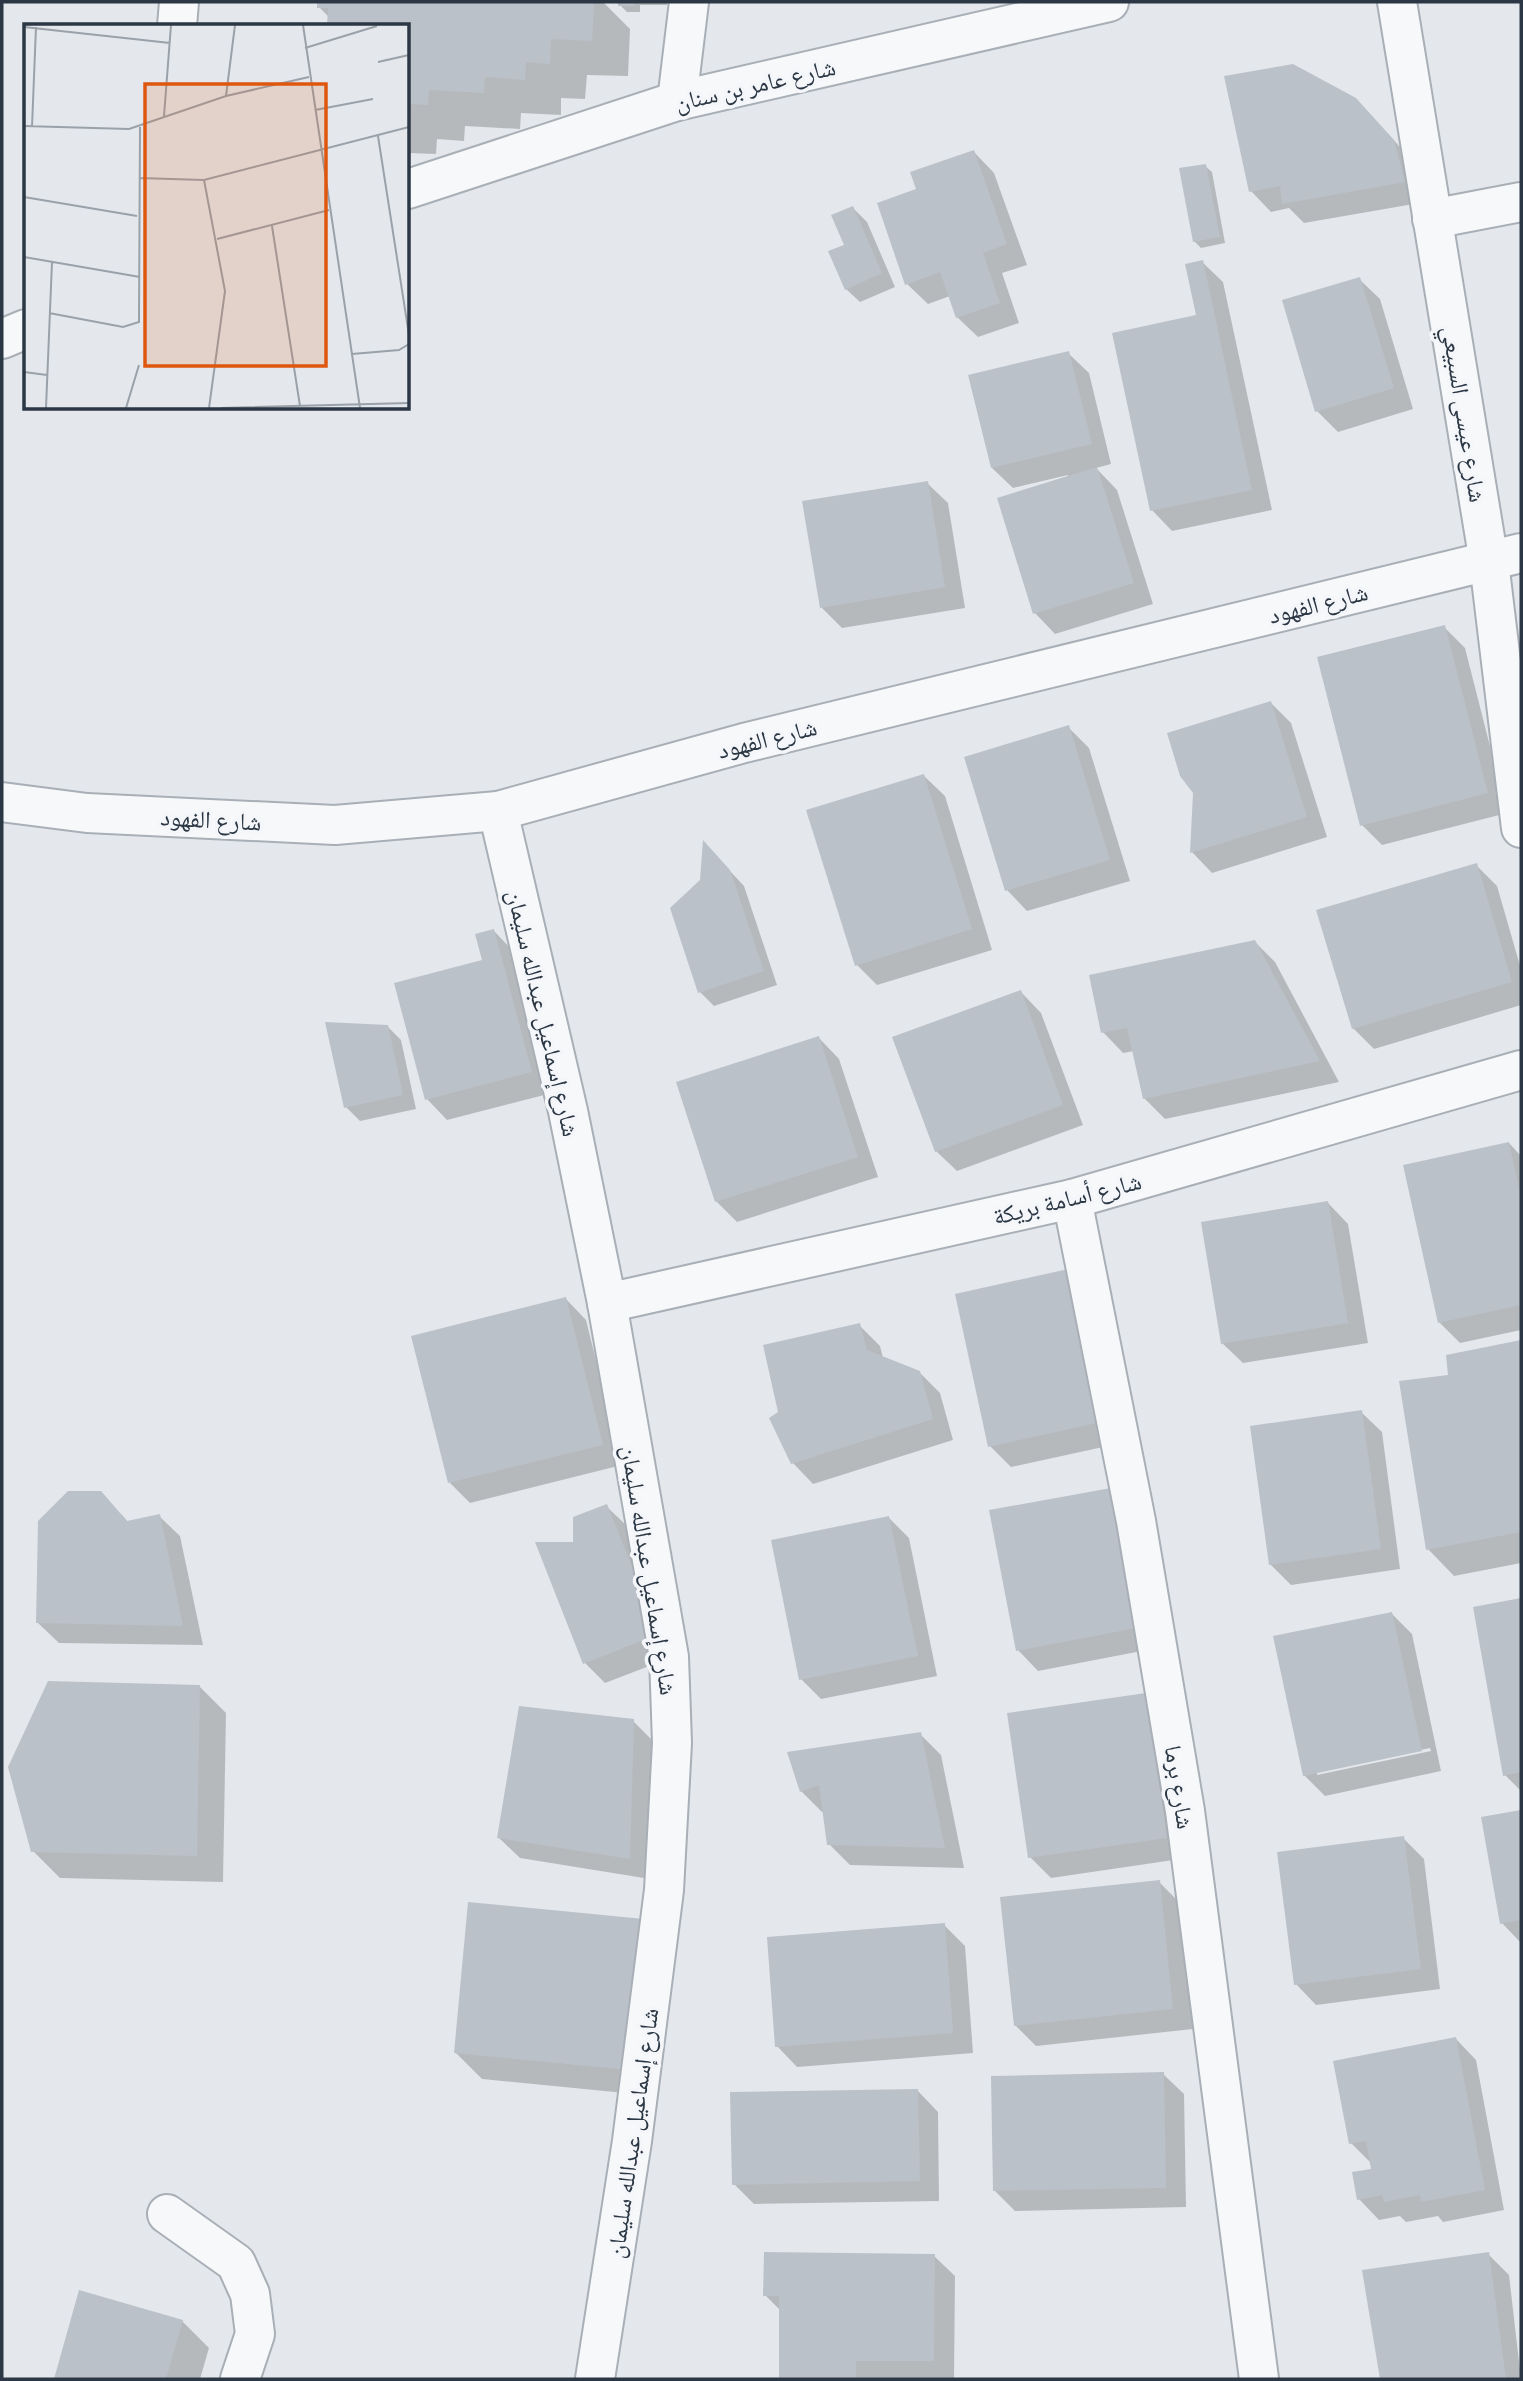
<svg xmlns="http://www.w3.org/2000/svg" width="1523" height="2381" font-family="'Titillium Web','Noto Naskh Arabic',sans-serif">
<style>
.shadow{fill:#0003;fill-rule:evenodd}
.building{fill:#bbc1c9}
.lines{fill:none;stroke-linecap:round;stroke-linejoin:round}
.minor-casing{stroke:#a9afb6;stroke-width:42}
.minor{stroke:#f7f8fa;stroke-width:38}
.labels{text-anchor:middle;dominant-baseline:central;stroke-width:7;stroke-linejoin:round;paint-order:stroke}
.street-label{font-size:24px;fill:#2b3744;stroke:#f4f6f9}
.inset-road{fill:none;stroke:#9aa1a9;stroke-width:2}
.view{fill:#df570f;fill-opacity:0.15;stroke:#df570f;stroke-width:3.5}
.inset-edge{fill:none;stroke:#2b3744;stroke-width:3.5}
</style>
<rect width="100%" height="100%" fill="#e4e8ec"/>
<!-- shadow -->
<g class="shadow">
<polygon points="319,2 603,2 630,29 628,76 587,75 585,99 561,98 561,115 521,113 520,129 465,126 464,141 437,139 436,154 408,153 408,26 328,26 329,17 319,7"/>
<polygon points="620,2 667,2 667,5 640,5 640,12 627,12 620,5"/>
<polygon points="1376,121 1414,162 1425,202 1304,223 1289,208 1271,212 1251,191"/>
<polygon points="974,152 994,173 1027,265 1002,273 1019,323 978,337 957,317 950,296 928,304 907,284 918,190"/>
<polygon points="1205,166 1212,172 1225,243 1201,248 1194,241"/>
<polygon points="853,208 867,222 895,287 860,302 846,289 846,246"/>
<polygon points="1202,262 1223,282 1272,510 1172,531 1152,510 1198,316"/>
<polygon points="1359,279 1380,299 1413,409 1338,432 1317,411"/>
<polygon points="1068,353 1089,373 1111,464 1096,468 1117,490 1153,604 1055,634 1035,613 1068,475 1013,488 992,468"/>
<polygon points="927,483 948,503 965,608 842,628 822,608"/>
<polygon points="1444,627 1465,648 1507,813 1382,845 1362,825"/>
<polygon points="1271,703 1291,723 1327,837 1212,873 1192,852"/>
<polygon points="1068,727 1089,748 1130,881 1027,911 1007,890"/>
<polygon points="924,776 945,796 992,950 877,985 857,965"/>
<polygon points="716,856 744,886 777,985 714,1006 700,992 702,881"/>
<polygon points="1476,865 1497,886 1521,969 1521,1005 1374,1049 1353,1028"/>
<polygon points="494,931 514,952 552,1093 447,1120 427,1099"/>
<polygon points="1254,941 1275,962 1339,1082 1165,1119 1144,1098 1134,1051 1123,1053 1103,1032"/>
<polygon points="1021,992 1041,1013 1083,1125 957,1171 936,1151"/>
<polygon points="387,1026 401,1040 416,1109 360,1121 346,1107"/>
<polygon points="819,1038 839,1059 878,1177 737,1222 716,1201"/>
<polygon points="1509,1143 1521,1156 1521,1330 1460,1343 1439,1322"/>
<polygon points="1328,1203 1348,1224 1368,1343 1243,1363 1222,1343"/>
<polygon points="957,1295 1126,1442 1011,1467 990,1446"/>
<polygon points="566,1299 586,1320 622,1465 470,1503 450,1483"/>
<polygon points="859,1325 880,1346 883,1358 919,1372 940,1393 953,1440 813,1484 793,1463 780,1413"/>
<polygon points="1521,1342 1521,1563 1454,1576 1428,1549 1450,1376 1448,1356"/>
<polygon points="1361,1412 1382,1432 1400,1569 1291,1585 1270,1564"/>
<polygon points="1110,1490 1157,1648 1038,1671 1018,1650"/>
<polygon points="606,1506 627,1526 678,1655 605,1683 585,1663 575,1544"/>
<polygon points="121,1514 128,1522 159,1516 180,1536 203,1645 59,1643 38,1623"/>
<polygon points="889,1518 909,1538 937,1676 821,1699 801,1679"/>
<polygon points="1521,1600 1521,1791 1505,1775 1475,1608"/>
<path d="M1392 1614 1412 1634 1441 1771 1325 1796 1304 1775ZM1430 1748 1431 1751 1317 1775V1771Z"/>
<polygon points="199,1686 226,1713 223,1882 60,1878 33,1851"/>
<polygon points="1146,1695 1187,1858 1051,1878 1030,1857"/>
<polygon points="633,1721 654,1742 650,1879 520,1858 499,1838"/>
<polygon points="920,1734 941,1755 964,1868 850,1865 829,1844 825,1811 822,1812 801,1791"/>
<polygon points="1521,1811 1521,1943 1502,1923 1483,1818"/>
<polygon points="1403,1838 1424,1859 1440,1989 1316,2005 1296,1984"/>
<polygon points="1159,1882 1180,1903 1193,2029 1036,2046 1015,2025"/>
<polygon points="470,1904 655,2096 482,2079 455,2052"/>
<polygon points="944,1925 965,1946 973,2053 797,2067 777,2046"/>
<polygon points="1456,2039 1476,2060 1504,2210 1443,2222 1438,2216 1406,2222 1400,2216 1379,2220 1359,2199 1373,2170 1373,2165 1351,2143"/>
<polygon points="1163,2074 1184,2094 1186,2207 1015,2211 994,2190"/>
<polygon points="918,2091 938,2112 939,2201 754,2204 734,2184"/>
<polygon points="1488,2254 1509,2275 1521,2379 1382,2379 1364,2271"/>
<polygon points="934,2256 955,2276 954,2379 781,2379 781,2311 765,2295"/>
<polygon points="80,2292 182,2321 209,2348 200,2379 56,2379"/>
</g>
<!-- building -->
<g class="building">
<polygon points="317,2 594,2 592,41 551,39 550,64 526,62 525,80 485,77 484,93 429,90 428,105 408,104 408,26 327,26 328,8 317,8"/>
<rect x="618" y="2" width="16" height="4"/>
<polygon points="1293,64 1356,98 1394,140 1405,182 1282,204 1280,186 1249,192 1224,76"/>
<polygon points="974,150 1007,244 983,253 1000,303 956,318 940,272 905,285 877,203 916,189 910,172"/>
<polygon points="1206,164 1220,237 1193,242 1179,168"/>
<polygon points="853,206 882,273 845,290 828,251 844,245 831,215"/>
<polygon points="1203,260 1252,490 1150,511 1112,333 1196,315 1185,264"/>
<polygon points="1360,277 1394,388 1315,412 1282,300"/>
<polygon points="1069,351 1092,444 991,468 968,375"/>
<polygon points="1097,467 1134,583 1033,614 997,498"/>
<polygon points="928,481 945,587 820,608 802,501"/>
<polygon points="1445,625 1488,793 1360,826 1317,657"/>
<polygon points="1271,701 1307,817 1190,853 1193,793 1180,776 1167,733"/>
<polygon points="1069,725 1110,860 1005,891 964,757"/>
<polygon points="924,774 972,929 855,966 806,810"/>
<polygon points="703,840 730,870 764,971 698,993 670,908 700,880"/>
<polygon points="1477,863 1512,982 1352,1029 1316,910"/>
<polygon points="494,929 532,1072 425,1100 394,983 482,960 475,934"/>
<polygon points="1255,940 1320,1061 1143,1099 1127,1028 1101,1033 1089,975"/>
<polygon points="1021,990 1063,1105 935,1152 892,1037"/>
<polygon points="325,1022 388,1025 403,1095 344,1108"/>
<polygon points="819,1036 858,1157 715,1202 676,1082"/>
<polygon points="1509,1142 1521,1197 1521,1305 1438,1323 1403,1165"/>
<polygon points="1328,1201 1348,1323 1221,1344 1201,1222"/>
<polygon points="1073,1268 1106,1421 988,1447 955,1294"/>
<polygon points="566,1297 603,1445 448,1483 411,1336"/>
<polygon points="860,1323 867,1350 920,1371 933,1419 791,1464 769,1418 778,1412 763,1345"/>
<polygon points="1521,1340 1521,1532 1426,1550 1399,1381 1448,1375 1446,1355"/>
<polygon points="1362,1410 1381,1549 1269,1565 1250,1426"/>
<polygon points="1111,1488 1137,1628 1016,1651 989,1510"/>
<polygon points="68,1491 101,1491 127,1521 160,1514 183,1626 36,1623 38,1521"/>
<polygon points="607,1504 659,1634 583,1664 535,1542 573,1542 573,1517"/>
<polygon points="889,1516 918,1656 799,1680 771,1540"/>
<polygon points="1521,1598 1521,1772 1503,1776 1473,1607"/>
<polygon points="1392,1612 1422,1751 1303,1776 1273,1636"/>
<polygon points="48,1681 200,1685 197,1856 31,1852 8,1767"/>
<polygon points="1146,1693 1167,1838 1028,1858 1007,1713"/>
<polygon points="519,1706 634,1719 630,1859 497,1838"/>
<polygon points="921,1732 945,1848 827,1845 819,1785 800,1792 787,1752"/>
<polygon points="1521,1810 1521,1920 1500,1924 1481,1817"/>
<polygon points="1404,1836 1421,1969 1294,1985 1277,1852"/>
<polygon points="1160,1880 1173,2009 1014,2026 1000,1897"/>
<polygon points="468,1902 644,1919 629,2070 454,2053"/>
<polygon points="945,1923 953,2033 775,2047 767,1937"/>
<polygon points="1456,2037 1485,2190 1421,2202 1420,2195 1384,2202 1382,2195 1357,2200 1352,2172 1371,2169 1366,2141 1349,2144 1333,2061"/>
<polygon points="1164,2072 1166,2188 993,2191 991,2076"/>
<polygon points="918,2089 920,2181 732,2185 730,2092"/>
<polygon points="764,2252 935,2254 934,2361 856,2361 856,2379 779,2379 779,2296 763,2296"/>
<polygon points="1489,2252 1506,2379 1380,2379 1362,2270"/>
<polygon points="79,2290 183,2320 166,2379 54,2379"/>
</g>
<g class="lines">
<defs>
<g id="minor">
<polyline points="1397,2 1489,562 1521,828"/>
<polyline points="177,26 179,2"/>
<polyline points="677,101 689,2"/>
<polyline points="408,189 677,101 1109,2"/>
<polyline points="1432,219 1521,202"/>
<polyline points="2,339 26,329"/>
<polyline points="2,802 87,813 335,825 498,811 744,743 1521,553"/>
<polyline points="498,811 568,1111 607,1303 669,1657 672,1743 664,1890 632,2141 595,2379"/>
<polyline points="1072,1199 1136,1521 1185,1811 1259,2379"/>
<polyline points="607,1303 1072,1199 1521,1070"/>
<polyline points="167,2214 236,2263 250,2294 255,2334 240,2379"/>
</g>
</defs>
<!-- minor casing -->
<use href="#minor" class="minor-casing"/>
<!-- minor -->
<use href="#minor" class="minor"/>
</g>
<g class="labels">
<!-- street labels -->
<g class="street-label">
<text transform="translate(755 84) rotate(-13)">شارع عامر بن سنان</text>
<text transform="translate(1465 414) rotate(81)">شارع عيسى السبيعي</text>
<text transform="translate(1318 603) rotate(-14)">شارع الفهود</text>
<text transform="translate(767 738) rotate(-14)">شارع الفهود</text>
<text transform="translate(211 819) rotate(3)">شارع الفهود</text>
<text transform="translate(544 1013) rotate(77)">شارع إسماعيل عبدالله سليمان</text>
<text transform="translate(1067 1198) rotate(-14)">شارع أسامة بريكة</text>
<text transform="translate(650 1570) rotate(81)">شارع إسماعيل عبدالله سليمان</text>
<text transform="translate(1180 1787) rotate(81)">شارع برما</text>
<text transform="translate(632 2133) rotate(-82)">شارع إسماعيل عبدالله سليمان</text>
</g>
</g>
<!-- overview -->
<g transform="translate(24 24)">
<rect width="385" height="385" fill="#e4e8ec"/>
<path class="inset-road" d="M279 1 336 384M0 3 146 19M281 24 353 2M354 38 385 31M202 72 211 1M291 86 349 75M140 92 147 1M0 102 105 105 202 72 285 53M8 103 12 3M354 112 385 311M115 154 180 156 385 103M180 156 201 267 185 384M0 173 113 192M248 202 276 382M193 215 305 186M0 233 116 253M25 289 99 303 115 298 116 103M328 330 375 326 385 320M0 348 23 351M22 384 28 238M102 384 115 341M197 384 385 379"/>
<path class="view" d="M121 60H302V342H121Z"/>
<rect width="385" height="385" class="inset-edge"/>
</g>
<!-- border -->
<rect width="1523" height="2381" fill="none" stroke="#2b3744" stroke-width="7"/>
</svg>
